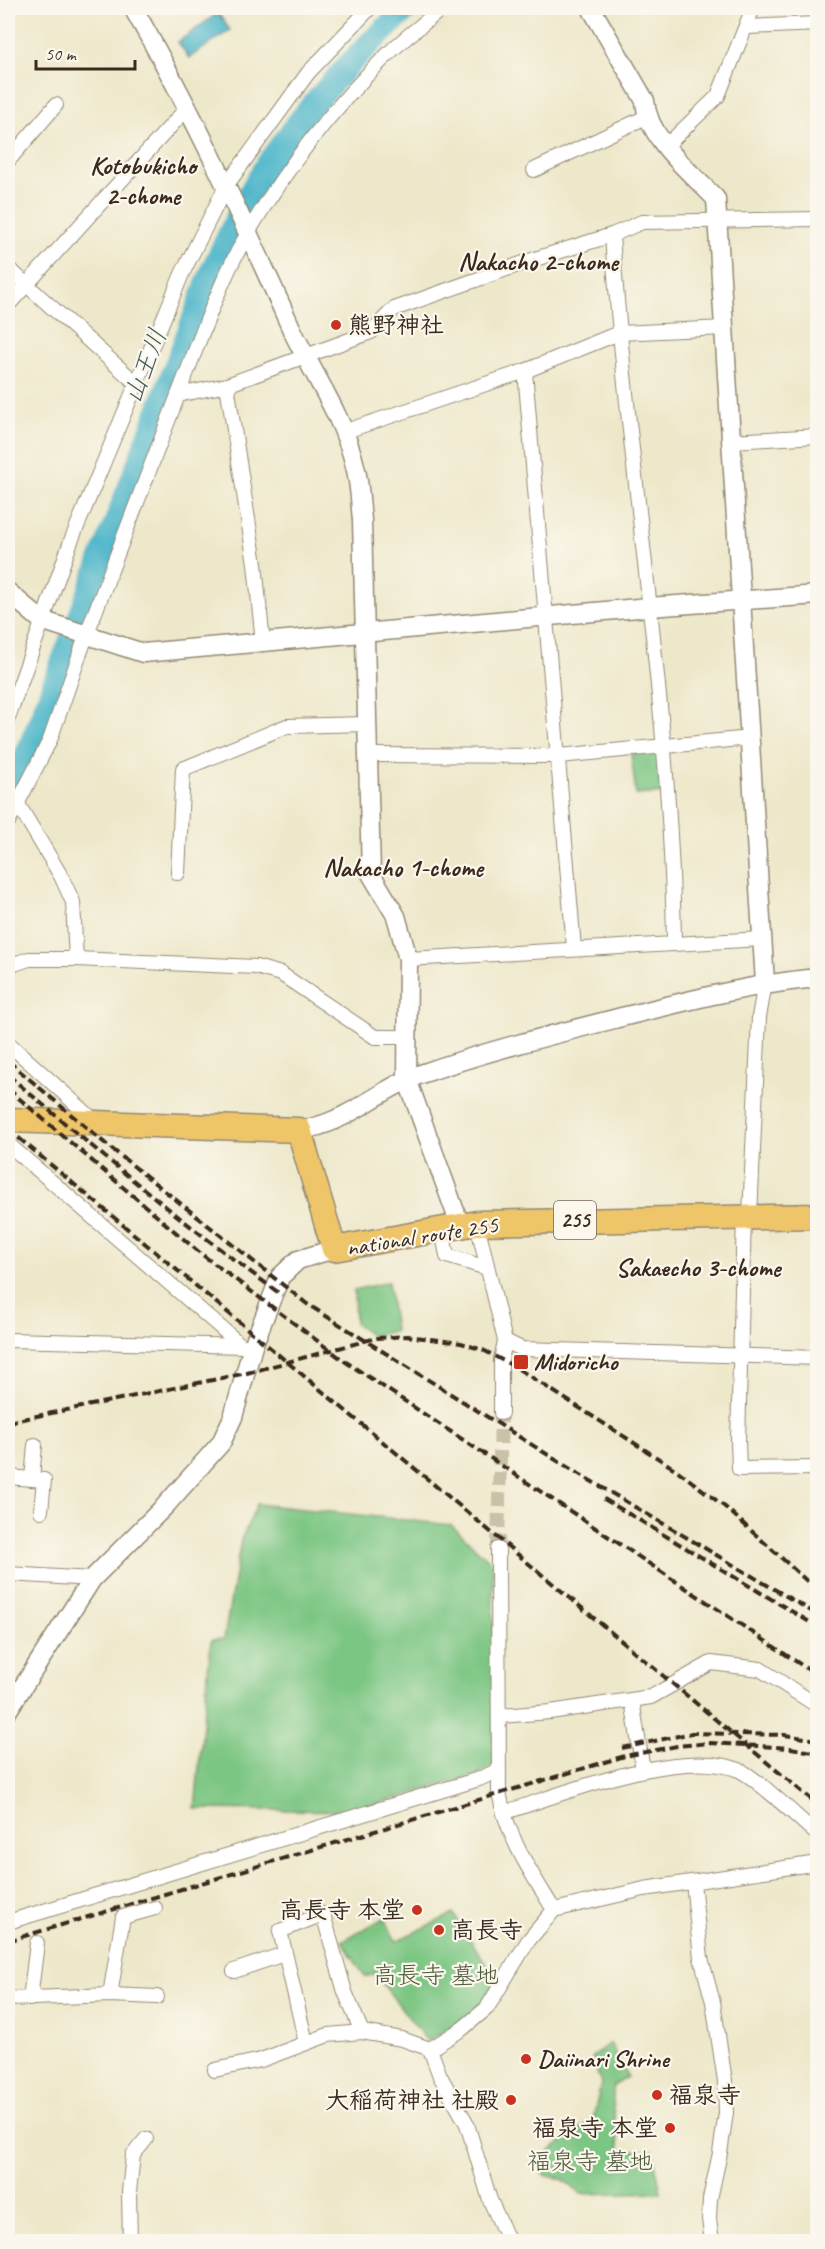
<svg xmlns="http://www.w3.org/2000/svg" width="825" height="2249" font-family="Caveat,'Klee One',sans-serif">
<style>
.green{fill:#7cc683;stroke:#5c7850;stroke-width:1.5}
.water{fill:#4bb5c9;stroke:#437074;stroke-width:1.5}
.lines{fill:none;stroke-linecap:round;stroke-linejoin:round}
.river{stroke:#4bb5c9;stroke-width:24}
.minor-tunnel{stroke:#cac2a8;stroke-width:14;stroke-dasharray:14 7;stroke-linecap:butt}
.minor-casing{stroke:#948974;stroke-width:16}
.tertiary-casing{stroke:#948974;stroke-width:21}
.trunk-casing{stroke:#948974;stroke-width:27}
.minor{stroke:#fff;stroke-width:14}
.tertiary{stroke:#fff;stroke-width:18}
.trunk{stroke:#eec569;stroke-width:24}
.rail{stroke:#3b2a1e;stroke-width:4;stroke-dasharray:9 4.5;stroke-linecap:butt}
.poi-dot{fill:#c8321e;stroke:#fbf7ec;stroke-width:2}
.labels{text-anchor:middle;dominant-baseline:central;stroke-width:4.5;stroke-linejoin:round;paint-order:stroke}
.shield{fill:#fbf7ec;stroke:#75685c;stroke-width:1.5}
.shield-label{font-size:22px;font-weight:bold;fill:#3b2a1e}
.poi-label{font-size:24px;font-weight:bold;fill:#3b2a1e;stroke:#fbf7ec;text-anchor:start}
.street-label{font-size:24px;fill:#3b2a1e;stroke:#fbf7ec}
.park-label{font-size:24px;fill:#4e593c;stroke:#fbf7ec}
.neighbourhood-label{font-size:26px;font-weight:bold;fill:#3b2a1e;stroke:#fbf7ec}
.water-label{font-size:26px;font-style:italic;fill:#415b5a;stroke:#fbf7ec}
</style>
<rect width="100%" height="100%" fill="#fbf7ec"/>
<filter id="ink" filterUnits="userSpaceOnUse"><feTurbulence type="fractalNoise" baseFrequency=".0167" numOctaves="2"/><feDisplacementMap in="SourceGraphic" scale="12" xChannelSelector="R" yChannelSelector="G"/><feConvolveMatrix kernelMatrix="1 2 1 2 8 2 1 2 1" color-interpolation-filters="sRGB"/></filter>
<filter id="wash" filterUnits="userSpaceOnUse"><feTurbulence type="fractalNoise" baseFrequency=".008" numOctaves="4" result="noise"/><feDisplacementMap in="SourceGraphic" scale="24" xChannelSelector="R" yChannelSelector="G"/><feGaussianBlur stdDeviation="1.35" result="paint"/><feColorMatrix in="noise" values="0 0 0 0 0 0 0 0 0 0 0 0 0 0 0 0 0 1.4 0 .05"/><feComposite in="paint" operator="in"/></filter>
<g filter="url(#wash)">
<rect width="100%" height="100%" fill="#eee8cb"/>
<!-- green -->
<g class="green">
<polygon points="659,751 664,793 636,795 631,754"/>
<polygon points="388,1282 395,1331 371,1336 355,1323 354,1290"/>
<polygon points="257,1504 451,1525 493,1564 494,1766 476,1775 352,1811 195,1809 211,1640 224,1639 241,1540"/>
<path d="M453 1914 497 1980C479 2013 459 2023 427 2041L375 1974 365 1977 342 1941 384 1918 396 1941Z"/>
<polygon points="610,2043 628,2077 613,2086 613,2110 620,2151 652,2150 661,2192 581,2194 562,2179 544,2175 535,2163 593,2119 601,2084 592,2057"/>
</g>
<!-- water -->
<polygon class="water" points="218,13 230,30 189,58 178,42"/>
<g class="lines">
<!-- river -->
<path class="river" d="M8 789 21 767 33 739 214 266C231 232 246 196 267 165 307 106 355 55 408 8"/>
</g>
</g>
<g filter="url(#ink)">
<g class="lines">
<!-- minor-tunnel -->
<polyline class="minor-tunnel" points="498,1549 501,1413"/>
<defs>
<g id="minor">
<polyline points="746,27 818,24"/>
<polyline points="666,146 718,96 753,8"/>
<polyline points="8,161 56,105"/>
<polyline points="534,170 646,117"/>
<path d="M612 235C628 472 671 706 674 944"/>
<polyline points="8,268 137,384"/>
<polyline points="8,305 188,107"/>
<polyline points="525,371 574,948"/>
<polyline points="227,385 255,564 263,643"/>
<path d="M178 395C200 340 219 282 249 231 286 168 334 107 387 55 404 38 424 24 442 8"/>
<polyline points="343,432 525,371 619,333 725,328"/>
<polyline points="732,441 818,436"/>
<polyline points="8,718 71,541 182,274 226,186 308,73 370,8"/>
<polyline points="366,755 559,756 751,738"/>
<polyline points="18,804 61,876 73,902 76,959"/>
<polyline points="8,822 50,740 86,636 178,395 227,385 371,332 394,309 532,260 612,235 642,222 818,219"/>
<polyline points="178,873 183,769 287,726 366,724"/>
<polyline points="408,959 762,939"/>
<polyline points="8,966 29,959 76,959 256,967 281,974 375,1037 408,1037"/>
<polyline points="8,1043 96,1122"/>
<polyline points="8,1144 242,1346"/>
<polyline points="744,1216 738,1441 739,1469 818,1468"/>
<polyline points="750,1216 759,1017 765,983"/>
<polyline points="477,1223 505,1341 501,1360 501,1413"/>
<polyline points="442,1229 447,1256 487,1268"/>
<polyline points="8,1340 245,1346"/>
<polyline points="505,1341 522,1349 818,1358"/>
<polyline points="8,1477 44,1480 41,1511"/>
<polyline points="32,1479 35,1445"/>
<path d="M498 1549 499 1792C507 1837 530 1871 554 1910"/>
<polyline points="8,1574 92,1579"/>
<polyline points="632,1700 643,1770"/>
<polyline points="500,1716 550,1712 651,1697 711,1663 760,1669 818,1706"/>
<path d="M503 1813C563 1794 680 1746 739 1770 756 1777 801 1821 818 1835"/>
<polyline points="693,1882 701,1958 713,2002 725,2081 726,2113 720,2153 710,2199 709,2219 712,2242"/>
<polyline points="8,1922 479,1779 499,1770"/>
<polyline points="234,1971 284,1954"/>
<polyline points="110,1995 123,1917 155,1908"/>
<polyline points="8,1999 110,1995 157,1997"/>
<polyline points="30,1999 37,1943"/>
<polyline points="306,2043 280,1931 323,1914 345,1992 362,2032"/>
<polyline points="430,2049 462,2029 487,2008 528,1941 554,1910 644,1889 818,1863"/>
<polyline points="215,2070 261,2060 328,2035 362,2032 402,2039 430,2049 440,2076 467,2124 490,2200 509,2242"/>
<polyline points="130,2242 129,2192 133,2155 146,2139"/>
</g>
<g id="tertiary">
<path d="M133 8C193 112 243 220 292 330 313 374 344 418 355 466 360 484 360 502 362 520L371 874 396 916 408 959 407 1079 460 1225"/>
<path d="M591 8 645 101C648 140 691 172 716 199L765 983"/>
<polyline points="8,592 41,620 143,653 649,607 818,595"/>
<path d="M299 1130C346 1125 378 1089 421 1074 487 1051 555 1034 622 1017 687 1001 751 984 818 978"/>
<polyline points="8,1710 92,1579 165,1506 221,1443 233,1417 253,1346 280,1277 298,1260 334,1249"/>
</g>
<polyline id="trunk" points="8,1120 299,1130 334,1249 477,1223 818,1216"/>
</defs>
<!-- minor casing -->
<use href="#minor" class="minor-casing"/>
<!-- tertiary casing -->
<use href="#tertiary" class="tertiary-casing"/>
<!-- trunk casing -->
<use href="#trunk" class="trunk-casing"/>
<!-- minor -->
<use href="#minor" class="minor"/>
<!-- tertiary -->
<use href="#tertiary" class="tertiary"/>
<!-- trunk -->
<use href="#trunk" class="trunk"/>
<!-- rail -->
<g class="rail">
<polyline points="8,1061 107,1145 307,1304 569,1468 818,1615"/>
<path d="M8 1075C97 1151 187 1227 282 1295"/>
<polyline points="8,1089 200,1253 343,1360 818,1676"/>
<polyline points="8,1129 818,1805"/>
<polyline points="8,1422 247,1373 376,1338 408,1336 461,1343 483,1350 517,1368 678,1471 725,1507 818,1591"/>
<polyline points="604,1499 818,1627"/>
<polyline points="622,1748 692,1733 785,1735 818,1740"/>
<polyline points="8,1941 625,1756 677,1746 711,1743 791,1748 818,1753"/>
</g>
</g>
</g>
<!-- markers -->
<g class="poi-dot">
<circle cx="336" cy="325" r="6"/>
<rect x="513" y="1354" width="16" height="16" rx="3"/>
<circle cx="417" cy="1910" r="6"/>
<circle cx="439" cy="1930" r="6"/>
<circle cx="526" cy="2059" r="6"/>
<circle cx="657" cy="2095" r="6"/>
<circle cx="511" cy="2100" r="6"/>
<circle cx="670" cy="2128" r="6"/>
</g>
<g class="labels">
<!-- shield labels -->
<rect class="shield" x="554" y="1201" width="42" height="38" rx="4.5"/>
<g class="shield-label">
<text x="575" y="1220">255</text>
</g>
<!-- poi labels -->
<g class="poi-label">
<text x="348" y="325">熊野神社</text>
<text x="534" y="1362">Midoricho</text>
<text x="405" y="1910" text-anchor="end">高長寺 本堂</text>
<text x="451" y="1930">高長寺</text>
<text x="538" y="2059">Daiinari Shrine</text>
<text x="669" y="2095">福泉寺</text>
<text x="499" y="2100" text-anchor="end">大稲荷神社 社殿</text>
<text x="658" y="2128" text-anchor="end">福泉寺 本堂</text>
</g>
<!-- street labels -->
<g class="street-label">
<text transform="translate(422 1236) rotate(-9)">national route 255</text>
</g>
<!-- park labels -->
<g class="park-label">
<text x="436" y="1975">高長寺 墓地</text>
<text x="590" y="2161">福泉寺 墓地</text>
</g>
<!-- neighbourhood labels -->
<g class="neighbourhood-label">
<text x="143" y="165">Kotobukicho<tspan x="143" dy="30">2-chome</tspan></text>
<text x="538" y="261">Nakacho 2-chome</text>
<text x="403" y="867">Nakacho 1-chome</text>
<text x="698" y="1267">Sakaecho 3-chome</text>
</g>
<!-- water labels -->
<g class="water-label">
<text transform="translate(145 366) rotate(-69)">山王川</text>
</g>
</g>
<!-- margin -->
<rect width="825" height="2249" fill="none" stroke="#fbf7ec" stroke-width="30"/>
<!-- scale -->
<path d="M36 60v9h99v-9" fill="none" stroke="#3b2a1e" stroke-width="3"/>
<text x="45" y="60" font-size="18" fill="#3b2a1e" stroke="#fbf7ec" stroke-width="4.5" paint-order="stroke">50 m</text>
</svg>
